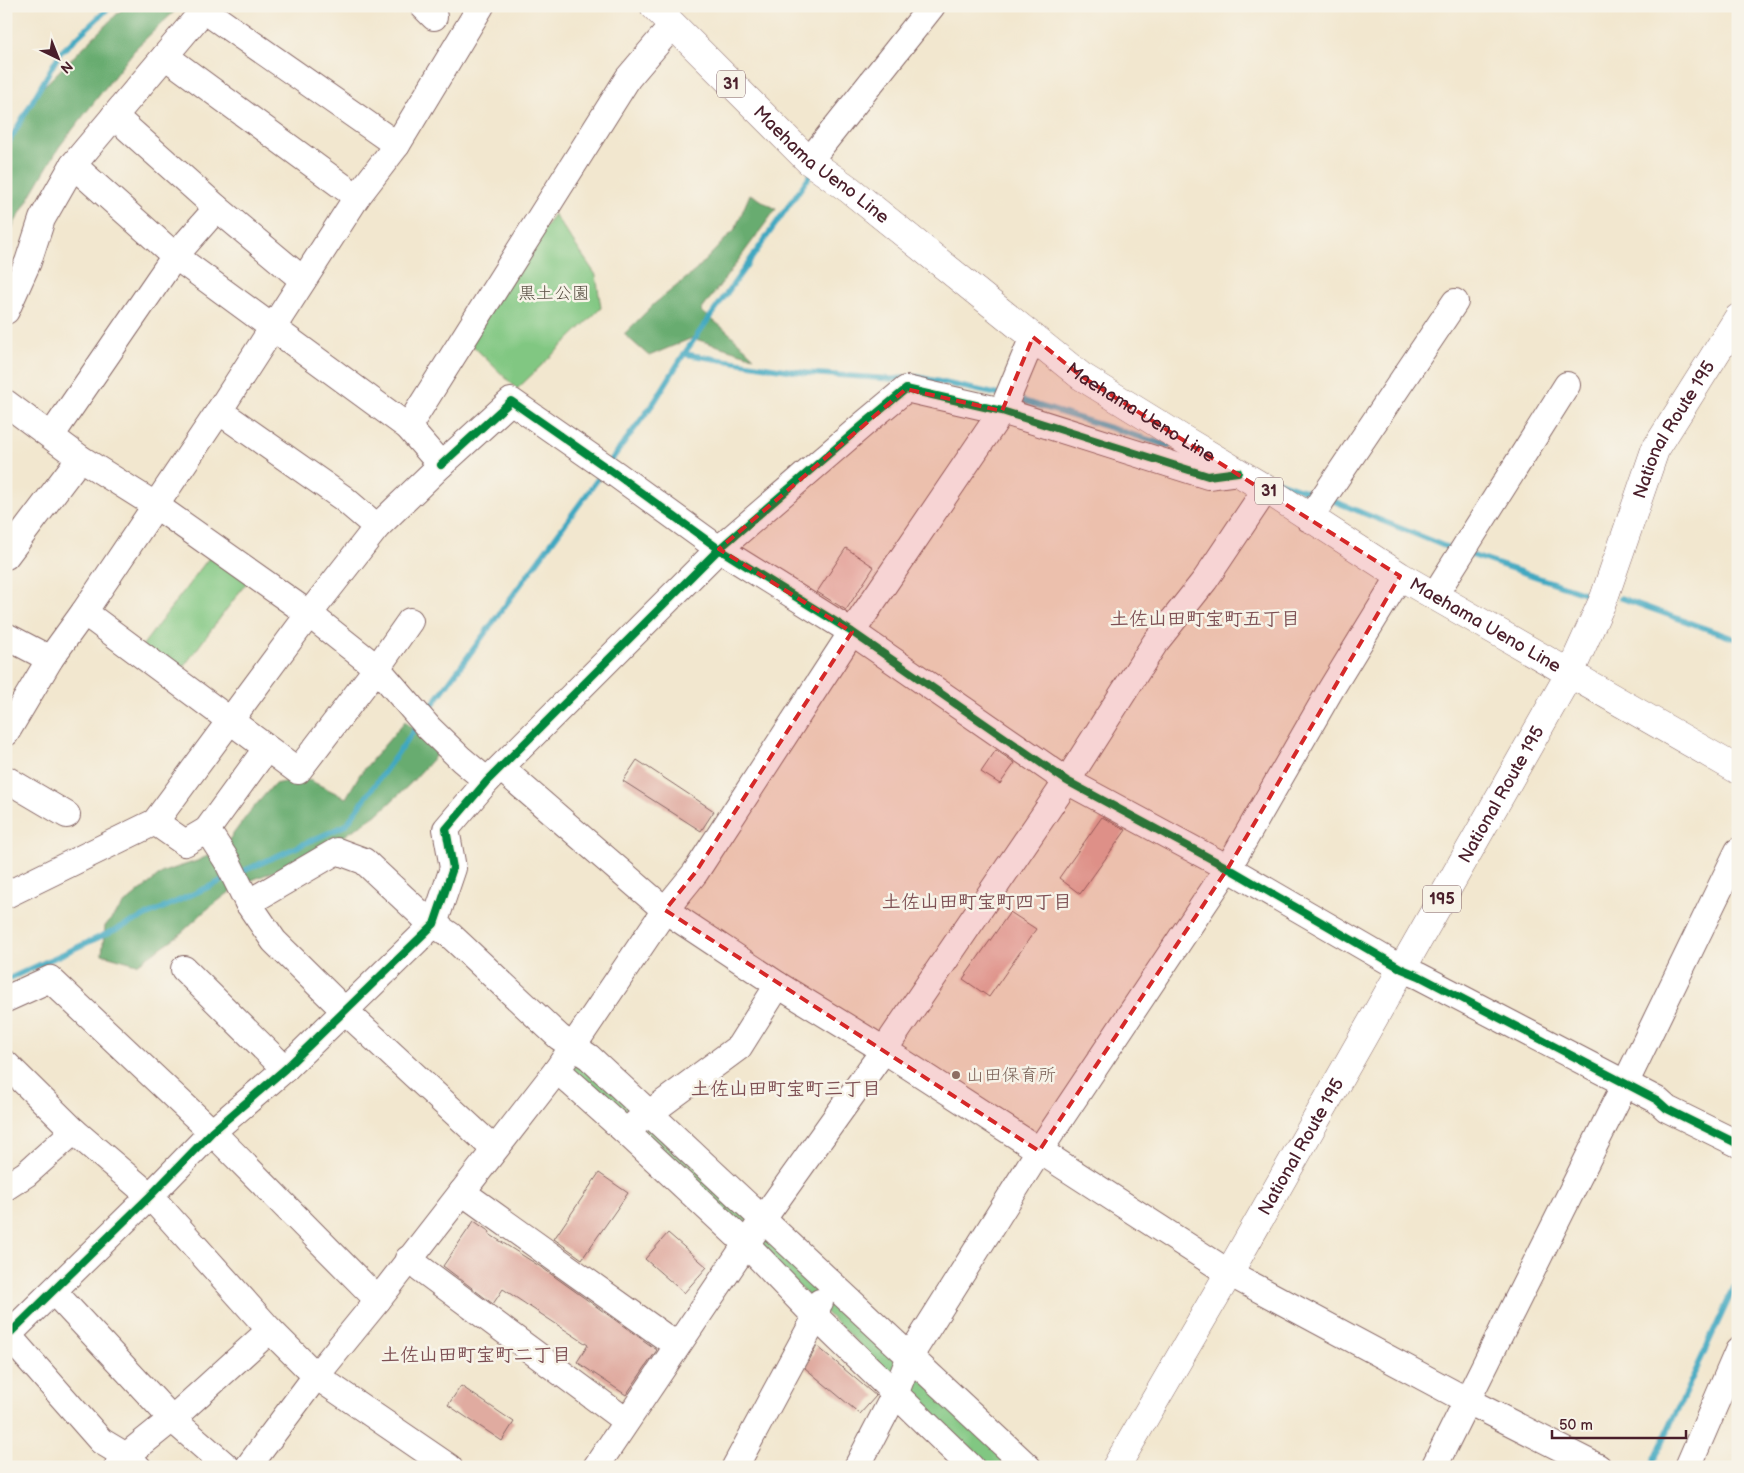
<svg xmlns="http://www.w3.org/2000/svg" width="1744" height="1473" font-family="'Balsamiq Sans','Klee One',sans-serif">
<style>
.green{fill:#81c782;stroke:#667356}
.forest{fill:#68ac70;stroke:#59664e}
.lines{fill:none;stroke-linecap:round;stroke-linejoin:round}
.stream{stroke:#41a8c1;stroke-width:5.5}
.building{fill:#e0aba0}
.minor-casing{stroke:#856564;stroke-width:28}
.major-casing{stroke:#856564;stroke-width:29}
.highway-casing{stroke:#856564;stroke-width:29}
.minor{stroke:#fff;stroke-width:26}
.major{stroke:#fff;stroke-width:28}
.highway{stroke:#fff;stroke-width:28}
.cycleway-casing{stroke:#f7f3e8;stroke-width:11}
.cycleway{stroke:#00873e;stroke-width:8}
.marked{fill:#d62828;fill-opacity:0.2;stroke:#d62828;stroke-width:4;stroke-dasharray:10 6;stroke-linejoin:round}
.education-dot{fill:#8d6e63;stroke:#f7f3e8;stroke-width:2}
.labels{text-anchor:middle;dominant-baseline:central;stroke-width:5;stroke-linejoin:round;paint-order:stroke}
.shield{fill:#f7f3e8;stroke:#7e5f64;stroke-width:1}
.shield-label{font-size:16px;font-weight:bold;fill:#4a1f2b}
.street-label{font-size:18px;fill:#4a1f2b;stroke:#f7f3e8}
.park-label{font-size:18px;fill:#5a5145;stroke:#f7f3e8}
.education-label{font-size:18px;fill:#785e54;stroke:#f7f3e8;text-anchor:start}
.neighbourhood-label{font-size:19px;font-weight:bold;fill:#7e5054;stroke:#f7f3e8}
</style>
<rect width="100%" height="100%" fill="#f7f3e8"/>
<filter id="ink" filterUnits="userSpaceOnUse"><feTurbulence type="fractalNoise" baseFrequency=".02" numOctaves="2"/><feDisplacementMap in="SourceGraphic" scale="10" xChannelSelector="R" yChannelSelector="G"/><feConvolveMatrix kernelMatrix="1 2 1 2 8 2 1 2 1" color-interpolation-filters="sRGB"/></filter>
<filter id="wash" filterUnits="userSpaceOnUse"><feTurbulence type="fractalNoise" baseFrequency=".0096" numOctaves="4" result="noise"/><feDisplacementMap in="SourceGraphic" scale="20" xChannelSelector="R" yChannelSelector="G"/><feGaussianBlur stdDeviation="1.12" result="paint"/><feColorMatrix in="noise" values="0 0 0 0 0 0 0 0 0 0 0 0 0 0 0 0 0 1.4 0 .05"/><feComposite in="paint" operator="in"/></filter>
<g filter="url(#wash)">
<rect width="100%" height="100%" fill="#f2e7cf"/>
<!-- green -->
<g class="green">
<polygon points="554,214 596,275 601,308 517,389 469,342"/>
<polygon points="211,555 247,582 179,673 142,646"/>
<polygon points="582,1060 1014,1467 988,1467 571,1070"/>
</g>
<!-- forest -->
<g class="forest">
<polygon points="125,6 180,6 137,47 59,147 15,222 6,241 6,142 42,88"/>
<polygon points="750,194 776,209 701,311 727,331 754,357 692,338 649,356 624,334 654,304 695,271 735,229"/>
<polygon points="405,721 438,753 410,784 379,813 338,840 293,864 239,885 205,911 179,935 137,964 102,954 105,926 123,905 163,872 197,861 222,849 248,814 274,784 305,778 346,798 360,774"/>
</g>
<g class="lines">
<!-- stream -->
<g class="stream">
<polyline points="6,147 60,53 111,6"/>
<polyline points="684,354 806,373 892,379 918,377 1000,395"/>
<polyline points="1014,398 1169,446"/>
<polyline points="609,463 655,401 684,354 813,171"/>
<polyline points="1274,480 1317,495"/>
<polyline points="1331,500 1454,550"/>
<polyline points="1468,554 1587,594"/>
<polyline points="1621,598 1738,640"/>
<polyline points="425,715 603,472"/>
<polyline points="239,873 346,825 418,725"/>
<polyline points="6,980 228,878"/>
<polyline points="1651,1467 1738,1279"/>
</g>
</g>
<g id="blocks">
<!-- building -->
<g class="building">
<polygon points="846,548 874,567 846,610 817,592"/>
<polygon points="996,750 1015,763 1000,784 981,772"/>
<polygon points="637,760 714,811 701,831 623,781"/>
<polygon points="1102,817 1126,830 1080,894 1059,878"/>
<polygon points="1010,912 1036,929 989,997 963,979"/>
<polygon points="599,1173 628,1193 582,1259 554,1239"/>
<polygon points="474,1221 490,1232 489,1234 544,1269 657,1350 626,1395 577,1362 588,1345 503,1289 493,1304 443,1266"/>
<polygon points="668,1233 707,1267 684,1293 645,1259"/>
<polygon points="817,1346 876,1396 860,1414 805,1368"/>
<polygon points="461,1386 514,1422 502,1441 448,1405"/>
</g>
</g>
</g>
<g filter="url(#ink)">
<use href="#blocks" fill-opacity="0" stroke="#856564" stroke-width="1"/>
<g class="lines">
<defs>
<g id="minor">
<polyline points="423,6 434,17"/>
<polyline points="204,10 397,145"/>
<polyline points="165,56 357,197"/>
<polyline points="114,116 217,208 303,280"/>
<polyline points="809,161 932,6"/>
<polyline points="6,311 28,262 42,219 73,165 207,6"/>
<polyline points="6,403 80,458 155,505 309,614 377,668 429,728 461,759 487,781"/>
<polyline points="219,411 343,498 377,527"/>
<polyline points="408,427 628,78 673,25"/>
<polyline points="51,436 175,256 217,208"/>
<polyline points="441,465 511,401 617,475 719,549 852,632 1067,781 1228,868 1402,969 1419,976 1657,1100 1667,1109 1738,1144"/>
<polyline points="1309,519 1455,302"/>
<polyline points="6,556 80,458"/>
<polyline points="1434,596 1567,385"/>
<polyline points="84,612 298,771 377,668 410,621"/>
<polyline points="6,636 50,659"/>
<polyline points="6,733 50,659 84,612 219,411 357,197 397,145 481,6"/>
<polyline points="501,768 665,910 778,985 884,1050 1229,1273 1466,1400 1598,1467"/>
<polyline points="6,779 67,815"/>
<polyline points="155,822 185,843 207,830 266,749"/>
<polyline points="207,830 227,861 248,903 274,941 344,1010 494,1149"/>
<polyline points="6,895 155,822 309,614 377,527 441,465 408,427 175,256 73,165"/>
<polyline points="248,903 337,851 364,861 425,918 450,935 559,1037 589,1057 1028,1467"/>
<polyline points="184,969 285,1069"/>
<polyline points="6,999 50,979 212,1132 378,1300"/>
<polyline points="6,1064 74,1131 150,1196 270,1330 316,1376 449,1467"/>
<polyline points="557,1070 626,1132 746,1244 816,1317 971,1467"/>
<polyline points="636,1123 739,1047 778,985"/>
<polyline points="6,1187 26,1174 74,1131"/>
<polyline points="462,1192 676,1345"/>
<polyline points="408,1259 626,1421"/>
<polyline points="54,1292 172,1419 227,1467"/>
<polyline points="6,1333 101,1441 126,1456 138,1467"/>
<polyline points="6,1337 150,1196 212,1132 285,1069 434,924 453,868 446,829 487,781 719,549 865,423 906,389 1002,411 1208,476 1238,472"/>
<polyline points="117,1467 126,1456 172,1419 270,1330"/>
<polyline points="248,1467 316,1376 378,1300 557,1070 665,910 695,873 852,632 1002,411 1033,337"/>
<polyline points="596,1467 763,1219 884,1050 1067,781 1155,643 1205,580 1266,489"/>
<polyline points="735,1467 816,1317 818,1304 820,1302"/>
<polyline points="857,1467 896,1392 910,1356 1039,1151 1228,868 1331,689 1400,576"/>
<polyline points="1434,1467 1625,1084 1738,851"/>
<polyline points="1688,1467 1738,1351"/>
</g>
<g id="major">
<path id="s1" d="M654 6 809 161 850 190 1081 376 1181 438 1266 489 1400 576 1738 770"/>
</g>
<g id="highway">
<path id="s2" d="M1116 1467 1229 1273 1570 673 1604 598 1655 450 1738 318"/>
</g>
</defs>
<!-- minor casing -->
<use href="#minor" class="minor-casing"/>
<!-- major casing -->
<use href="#major" class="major-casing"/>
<!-- highway casing -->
<use href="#highway" class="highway-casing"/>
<!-- minor -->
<use href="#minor" class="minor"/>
<!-- major -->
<use href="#major" class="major"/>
<!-- highway -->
<use href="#highway" class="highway"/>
<defs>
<g id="cycleway">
<polyline points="441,465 511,401 617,475 719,549 852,632 1067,781 1228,868 1402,969 1419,976 1657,1100 1667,1109 1738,1144"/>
<polyline points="6,1337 150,1196 212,1132 285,1069 434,924 453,868 446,829 487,781 719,549 865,423 906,389 1002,411 1208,476 1238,472"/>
</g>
</defs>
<!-- cycleway casing -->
<use href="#cycleway" class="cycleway-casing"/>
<!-- cycleway -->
<use href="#cycleway" class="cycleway"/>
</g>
</g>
<!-- marked area -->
<path class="marked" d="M1033 337 1081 376 1400 576 1228 868 1039 1151 665 910 695 873 852 632 719 549 906 389 1002 411Z"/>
<!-- markers -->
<circle class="education-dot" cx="956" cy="1075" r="5"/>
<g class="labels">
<!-- shield labels -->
<g class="shield">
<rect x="717" y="70.5" width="28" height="27" rx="4"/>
<rect x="1255" y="477.5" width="28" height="27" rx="4"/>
<rect x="1423" y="885.5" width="38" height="27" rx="4"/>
</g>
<g class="shield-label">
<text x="731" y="84">31</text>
<text x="1269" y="491">31</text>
<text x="1442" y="899">195</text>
</g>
<!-- street labels -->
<g class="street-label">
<text stroke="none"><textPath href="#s1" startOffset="231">Maehama Ueno Line</textPath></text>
<text stroke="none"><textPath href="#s1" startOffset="636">Maehama Ueno Line</textPath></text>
<text stroke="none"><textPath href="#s2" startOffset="1180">National Route 195</textPath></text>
<text stroke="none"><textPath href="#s1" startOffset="1041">Maehama Ueno Line</textPath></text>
<text stroke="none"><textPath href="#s2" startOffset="775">National Route 195</textPath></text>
<text stroke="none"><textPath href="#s2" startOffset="370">National Route 195</textPath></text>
</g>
<!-- park labels -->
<g class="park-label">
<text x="554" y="293">黒土公園</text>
</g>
<!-- education labels -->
<g class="education-label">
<text x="966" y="1075">山田保育所</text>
</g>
<!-- neighbourhood labels -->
<g class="neighbourhood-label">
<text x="1205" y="619">土佐山田町宝町五丁目</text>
<text x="977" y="902">土佐山田町宝町四丁目</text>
<text x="786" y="1089">土佐山田町宝町三丁目</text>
<text x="476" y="1355">土佐山田町宝町二丁目</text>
</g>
</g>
<!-- margin -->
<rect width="1744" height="1473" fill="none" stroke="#f7f3e8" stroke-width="25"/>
<!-- north arrow -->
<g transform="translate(58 58) rotate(137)" stroke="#f7f3e8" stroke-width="4" paint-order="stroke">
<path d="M0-4L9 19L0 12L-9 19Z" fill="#4a1f2b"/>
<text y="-8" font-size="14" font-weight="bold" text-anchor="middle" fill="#4a1f2b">N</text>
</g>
<!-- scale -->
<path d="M1552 1430v8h134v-8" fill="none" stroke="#4a1f2b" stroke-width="2.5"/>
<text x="1559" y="1430" font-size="15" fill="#4a1f2b" stroke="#f7f3e8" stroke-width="4" paint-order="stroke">50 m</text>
</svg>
